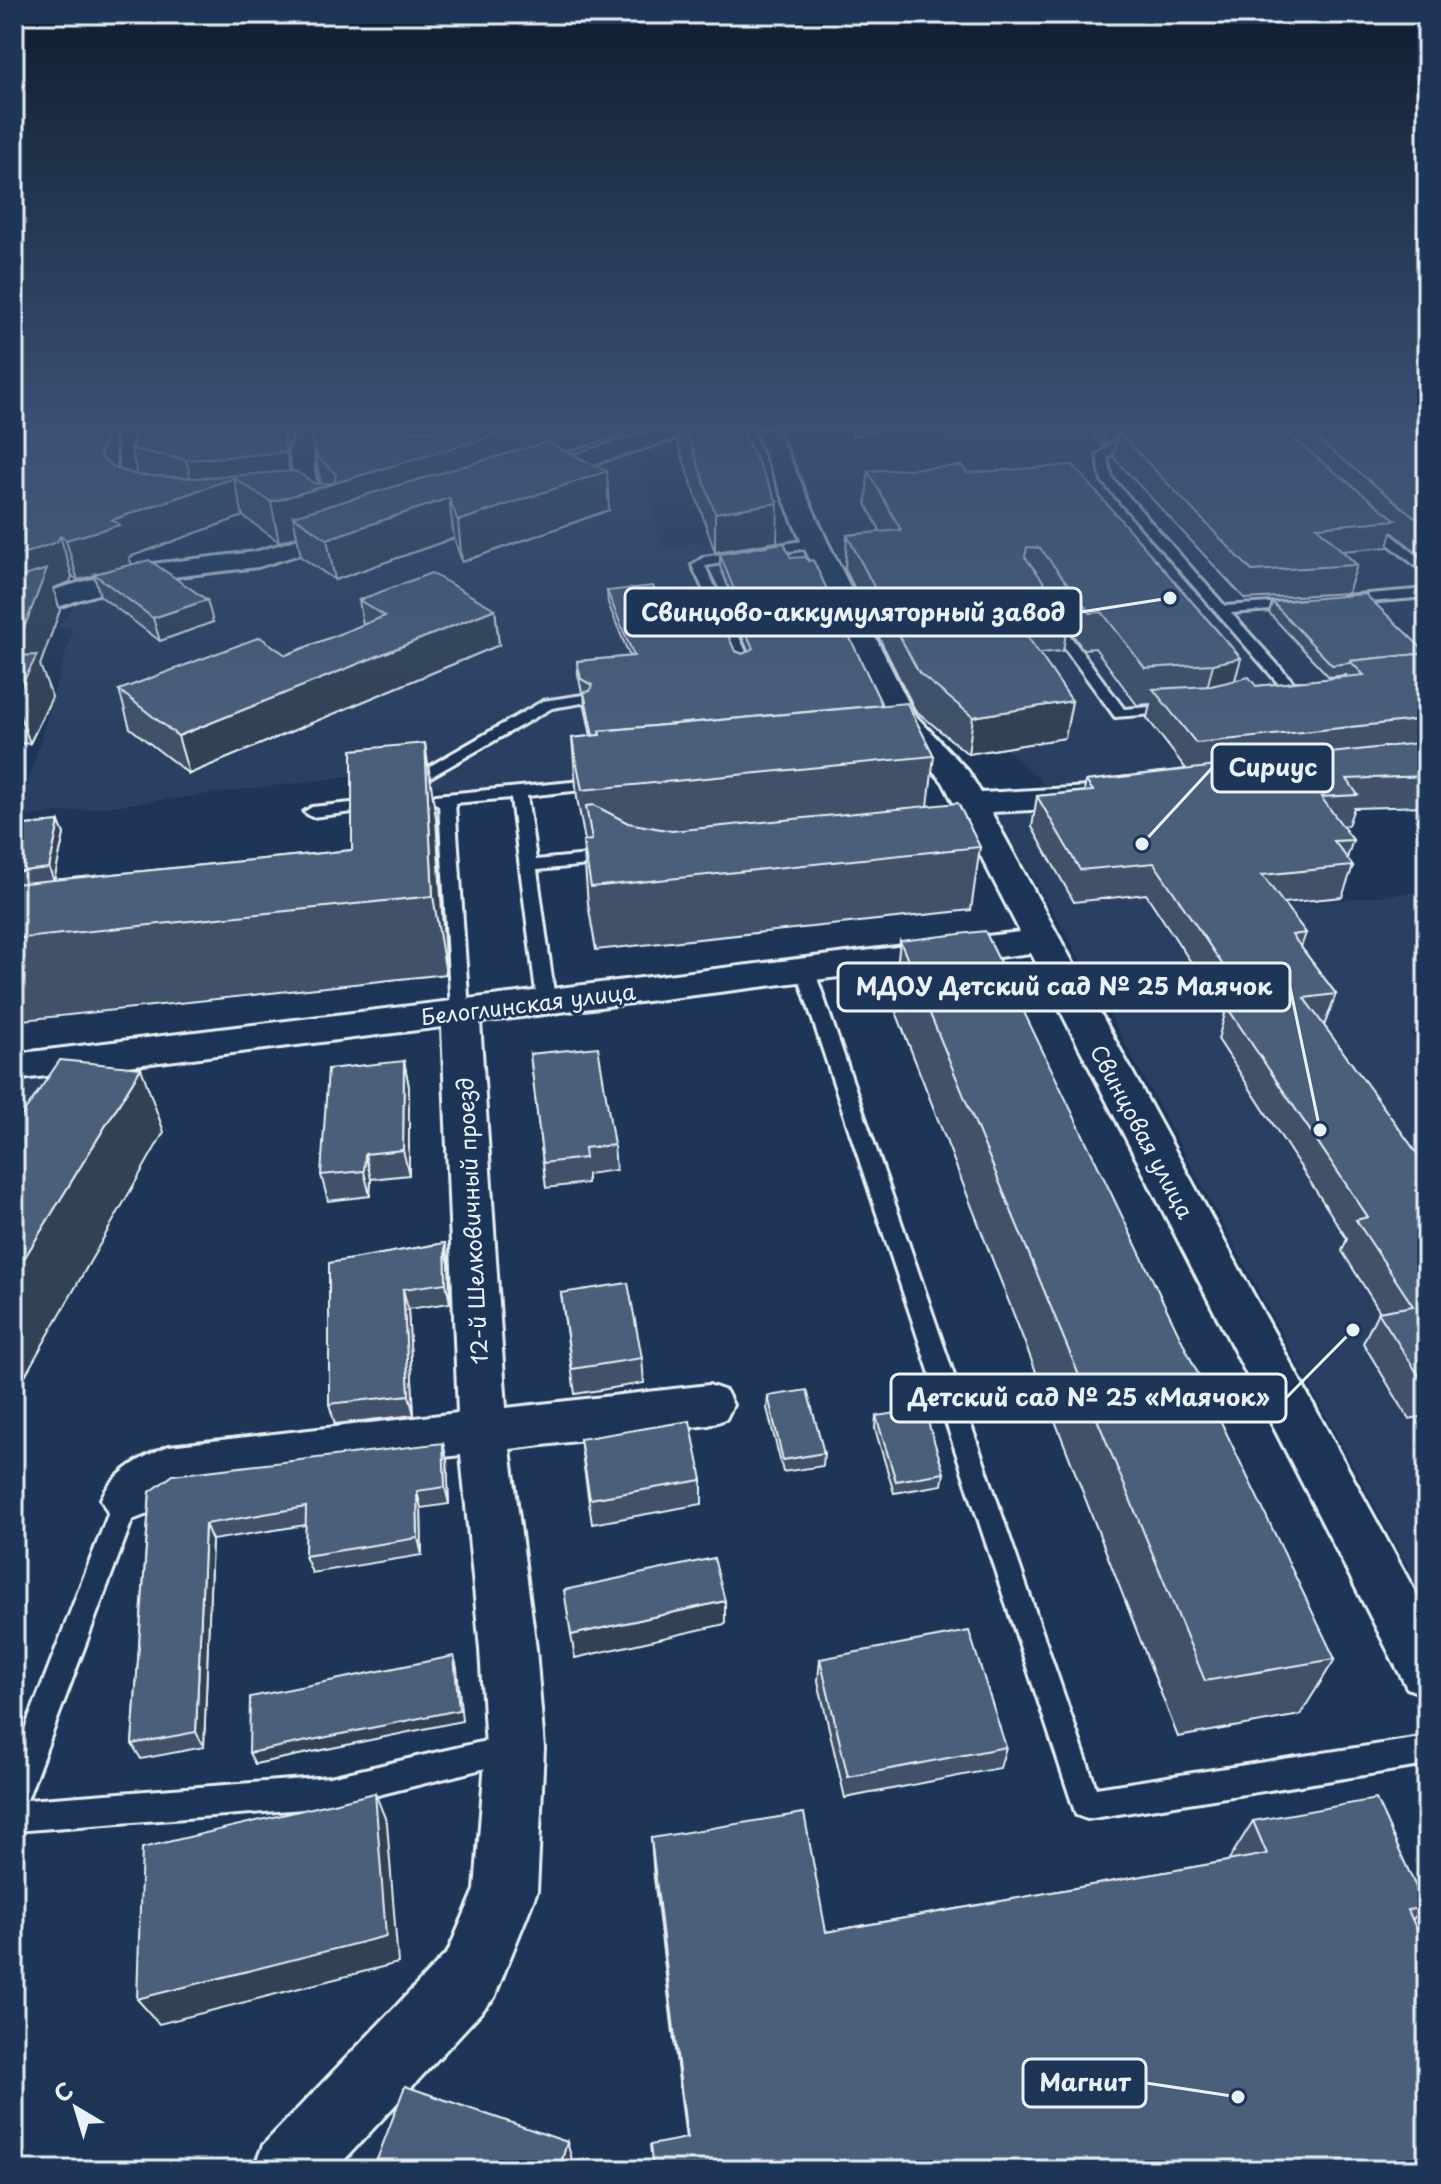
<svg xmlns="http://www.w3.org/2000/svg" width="1441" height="2184" font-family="'Playpen Sans',sans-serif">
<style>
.built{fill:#2a4162}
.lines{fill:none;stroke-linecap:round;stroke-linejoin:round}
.lane-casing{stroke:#e8f1f8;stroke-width:6}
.street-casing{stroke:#e8f1f8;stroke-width:6}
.lane{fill:#1d3557;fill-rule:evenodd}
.street{fill:#1d3557;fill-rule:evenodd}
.wall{fill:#3f5169;stroke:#e8f1f8;stroke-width:2}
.shaded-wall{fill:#334255;stroke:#e8f1f8;stroke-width:2}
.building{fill:#495e7a;stroke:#e8f1f8;stroke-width:2}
.labels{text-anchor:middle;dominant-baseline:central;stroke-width:6;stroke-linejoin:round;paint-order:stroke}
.street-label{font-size:22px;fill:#e8f1f8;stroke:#1d3557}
.leader{fill:none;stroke:#e8f1f8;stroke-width:3}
.callout-dot{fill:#e8f1f8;stroke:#1d3557;stroke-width:3}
.callout{fill:#1d3557;stroke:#e8f1f8;stroke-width:3}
.callout-label{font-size:24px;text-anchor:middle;font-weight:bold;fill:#e8f1f8}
</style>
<rect width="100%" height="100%" fill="#1d3557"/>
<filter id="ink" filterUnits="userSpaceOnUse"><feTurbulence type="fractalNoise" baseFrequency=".0125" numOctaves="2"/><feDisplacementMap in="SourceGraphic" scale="16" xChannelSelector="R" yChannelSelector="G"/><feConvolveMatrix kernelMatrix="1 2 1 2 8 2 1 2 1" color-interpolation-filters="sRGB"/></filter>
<g filter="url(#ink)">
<!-- built -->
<g class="built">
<polygon points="941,430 1427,430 1427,755 1056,795 1005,748 845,569 795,462 947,444"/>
<polygon points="638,450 661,546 795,537 890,720 911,746 456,793 391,771 18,818 73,628 59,626 82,596 159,577 258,566"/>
<polygon points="1208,787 1284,906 1427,891 1427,1029 1410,1033 1427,1057 1427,1603 1065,932 994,815 1004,810"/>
<polygon points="96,1069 14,1146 14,1080"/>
</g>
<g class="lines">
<defs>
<g id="lane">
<polygon points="1137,435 1143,438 1141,440 1127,442 1107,458 1112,478 1225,606 1302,601 1304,604 1297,608 1231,613 1294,683 1316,683 1316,689 1285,691 1102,481 1097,455 1120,437"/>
<polygon points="1365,519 1373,519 1427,564 1427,575 1365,525"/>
<polygon points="815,539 821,543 819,546 705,566 750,660 743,664 738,663 692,565 704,557"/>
<polygon points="1427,589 1427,597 1345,604 1338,600 1345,596"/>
<polygon points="1044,614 1054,614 1124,709 1176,705 1181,706 1181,712 1115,717 1042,617"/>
<polygon points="583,695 590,699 588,702 552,708 411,788 399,788 397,785 543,701"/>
<polygon points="603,779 609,781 609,787 527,796 536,860 609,853 617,858 609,863 537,870 555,1000 546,1006 537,1000 511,798 455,803 469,1011 467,1015 453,1015 451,1011 439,805 428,800 436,795"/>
<polygon points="380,800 386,802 386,808 312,817 304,812 312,807"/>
<polygon points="805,963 814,969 1096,1788 1427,1737 1427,1765 1087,1819 1076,1815 796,969"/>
<polygon points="127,1488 136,1491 140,1499 27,1800 330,1777 512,1735 522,1739 526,1749 522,1759 330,1807 14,1831 14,1757 114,1499 118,1491"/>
</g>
<g id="street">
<path d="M116 430H138L143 465 137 490 162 498 166 503 162 508C147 512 123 506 113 493L120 465Z"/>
<path d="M293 430H315L317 435C311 451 312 483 324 497 331 506 341 511 347 520L344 525H326L298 498 289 451 295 435Z"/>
<polygon points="656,430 691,430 688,435 541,480 525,480 521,475 525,470"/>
<path d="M755 430H777L828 543 914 714 968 771 981 793 1090 787 1101 790 1106 797 1101 804 1090 807 991 812 1427 1614V1696L1407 1688 1031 953 480 1022 506 1408 709 1385 726 1391 733 1405 726 1419 709 1425 510 1449 536 1649 544 1748 537 1891 494 1998 335 2170H253L263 2145 448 1952 475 1890 486 1748 480 1649 461 1455 180 1489 145 1515 127 1522 109 1515 101 1499C113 1473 143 1456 169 1446L458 1413 442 1027 14 1080V1054L1020 932 943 782 886 718 802 543Z"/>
<polygon points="350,524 359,526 362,531 359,536 258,567 145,580 78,600 14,623 14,606 60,588 143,565 255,552"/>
</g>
</defs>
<!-- lane casing -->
<use href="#lane" class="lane-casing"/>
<!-- street casing -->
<use href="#street" class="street-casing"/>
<!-- lane -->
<use href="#lane" class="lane"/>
<!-- street -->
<use href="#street" class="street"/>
</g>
<!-- wall -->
<g class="wall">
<polygon points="14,430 114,430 116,469 137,475 131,449 136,430 291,430 292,435 286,452 290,471 315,484 321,484 310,430 636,430 567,452 609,510 462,562 454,538 335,580 301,557 297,536 279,542 243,516 129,557 131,564 213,622 160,641 100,596 94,575 78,580 72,576 70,582 53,588 60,610 40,665 52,697 30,743 14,744"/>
<polygon points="677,430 746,430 746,438 777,542 715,552 677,441"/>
<polygon points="1088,430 1427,430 1427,561 1392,532 1388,547 1342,551 1357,565 1348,593 1245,599 1113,457 1117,436 1103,446"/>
<polygon points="868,471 967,473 1241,658 1235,680 1256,686 1345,677 1346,675 1329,677 1269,613 1272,602 1427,653 1427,806 1354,808 1348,825 1342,826 1353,840 1347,858 1353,866 1342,897 1283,903 1306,933 1301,947 1336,994 1324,1026 1427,1167 1427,1416 1409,1419 1363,1343 1378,1312 1380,1312 1342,1251 1347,1239 1218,1039 1225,1014 1146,894 1074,902 1032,827 1037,796 1084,791 1086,781 1186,769 1147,718 1150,704 1137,705 1095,648 1083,649 1067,627 1063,651 1039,653 1072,701 1065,738 968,754 915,710 845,569 847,535 881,532 866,504"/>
<polygon points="720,554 791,558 882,705 934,756 928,806 980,847 971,910 596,950 588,904 583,841 585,841 577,798 572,738 591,736 585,706 584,693 582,692 578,674 577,661 630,657 608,603 607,591 671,625 743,654 748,651 740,632 741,619 720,566"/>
<polygon points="359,600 495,609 499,645 189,774 130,728 119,690 286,655 363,625"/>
<polygon points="436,818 446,974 14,1021 14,826 59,822 64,834 54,880 352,850"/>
<polygon points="900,941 1335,1659 1300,1715 1178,1737 893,1004"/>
<polygon points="1427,1017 1427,1051 1418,1039"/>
<polygon points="530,1054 614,1145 616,1170 587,1174 587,1183 546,1188"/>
<polygon points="404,1061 409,1087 409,1175 371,1179 370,1196 328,1201 321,1175"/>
<polygon points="445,1243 449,1264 450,1303 408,1309 414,1415 335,1424 329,1404 329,1263"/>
<polygon points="561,1293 642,1358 644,1383 575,1394"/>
<polygon points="768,1396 824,1453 823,1466 783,1472 767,1408"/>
<polygon points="876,1416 944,1473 942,1485 894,1493 875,1429"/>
<polygon points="580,1439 702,1480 702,1504 592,1524"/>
<polygon points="447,1460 449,1504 421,1508 422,1555 312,1573 305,1556 306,1525 212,1540 204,1747 141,1759 132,1744 150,1492"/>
<polygon points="820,1659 1006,1747 1000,1768 845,1798 818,1681"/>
<polygon points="1253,1821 1425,1907 1412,1920 1427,1953 1427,2170 653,2170 686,2139 654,1878 651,1838 826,1932 1228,1861"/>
</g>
<!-- shaded-wall -->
<g class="shaded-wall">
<polygon points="106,430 114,430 117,465 111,495 100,457"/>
<polygon points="282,430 291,430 292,435 286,452"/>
<polygon points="513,430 636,430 314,531 293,516 297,536 279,542 271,502"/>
<polygon points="853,430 879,430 852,437"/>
<polygon points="1106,430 1147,430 1118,432 1117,436 1103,446"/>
<polygon points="286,452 293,489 234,478 243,516 129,557 132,565 78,580 66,540 112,520 194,492 186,460"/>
<polygon points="607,471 609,510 462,562 458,521"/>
<polygon points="449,498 454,538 335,580 327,539"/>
<polygon points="778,503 777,542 715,552 715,513"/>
<polygon points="60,536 72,576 70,582 53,588 60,610 40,665 52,697 30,743 14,700 14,557"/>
<polygon points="207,600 213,622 160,641 153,618"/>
<polygon points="495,609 499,645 189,774 178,736"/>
<polygon points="1241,658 1231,694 1204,701 1213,664"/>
<polygon points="1072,701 1065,738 968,754 973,717"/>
<polygon points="425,743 436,818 446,974 433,896"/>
<polygon points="59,822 64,834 54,881 49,868"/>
<polygon points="404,1061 409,1087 409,1175 403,1150"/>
<polygon points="141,1068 164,1132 14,1395 14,1275"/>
<polygon points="365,1154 371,1179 370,1196 364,1171"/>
<polygon points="445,1243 449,1264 450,1303 446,1283"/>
<polygon points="403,1289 408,1309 414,1415 409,1395"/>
<polygon points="443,1443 447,1460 449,1504 445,1487"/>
<polygon points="417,1491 421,1508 422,1555 418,1538"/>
<polygon points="205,1524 212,1540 204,1747 196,1732"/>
<polygon points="725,1601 725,1624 575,1658 571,1635"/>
<polygon points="454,1656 457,1668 462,1721 255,1764 249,1753"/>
<polygon points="375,1793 387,1823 398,1963 159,2024 137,1999"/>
<polygon points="567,2142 573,2163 571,2170 559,2170"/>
</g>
<!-- building -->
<g class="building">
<polygon points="14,430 106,430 100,457 115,468 137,475 194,478 296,471 315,484 334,483 336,474 317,457 311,430 513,430 271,502 234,478 112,520 120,525 66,540 60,536 57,542 14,557"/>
<polygon points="136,430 282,430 286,452 186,460 131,449"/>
<polygon points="686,430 742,430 778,503 715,513"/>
<polygon points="1120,430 1282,430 1396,520 1317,527 1357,565 1252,571 1118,432"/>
<polygon points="1306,430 1412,430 1427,441 1427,527"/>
<polygon points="547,442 607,471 458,521 449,498 327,539 293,516"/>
<polygon points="1073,465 1241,658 1213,664 1145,668 1102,612 1090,613 1040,548 1027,547 1025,557 1069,615 1016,620 1072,701 973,717 919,673 847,535 901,530 868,471 962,466 967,473"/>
<polygon points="784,543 791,558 806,557 808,561 813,560 882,705 599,731 600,735 593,736 584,692 590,691 592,685 581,679 577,661 634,656 607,591 653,586 671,625 721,620 735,651 743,654 753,648 740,619 745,618 720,554"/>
<polygon points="149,560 207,600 153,618 94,574"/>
<polygon points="47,569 14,654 14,579"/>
<polygon points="431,573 495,609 178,736 119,690 260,637 286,655 385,616 359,600"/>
<polygon points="1365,594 1427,653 1350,661 1350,663 1332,665 1272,602"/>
<polygon points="1427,653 1427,719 1196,743 1153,689 1211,686 1249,677 1256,686 1364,675 1350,661"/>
<polygon points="37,655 14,700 14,656"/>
<polygon points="907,703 934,756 582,790 572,738 600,735 599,731"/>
<polygon points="1427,742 1427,776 1347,779 1358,795 1321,797 1353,840 1334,841 1353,866 1262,875 1306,933 1292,935 1336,994 1304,998 1427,1167 1427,1388 1378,1312 1413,1306 1356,1220 1368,1217 1227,1007 1249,1004 1154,863 1080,870 1037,796 1093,791 1086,781"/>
<polygon points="425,743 433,896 14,939 14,884 352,850 352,750"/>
<polygon points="958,803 980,847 591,887 583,841 592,840 586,806 594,805 628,823 672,831"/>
<polygon points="59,822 49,868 14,872 14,826"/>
<polygon points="985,931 1335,1659 1205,1681 900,941"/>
<polygon points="598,1047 614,1145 584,1148 585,1158 543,1163 530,1054"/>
<polygon points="60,1060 141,1068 14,1275 14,1127"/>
<polygon points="404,1061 403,1150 365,1154 364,1171 321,1175 328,1069"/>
<polygon points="445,1243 446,1283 403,1289 409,1395 329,1404 329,1263"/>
<polygon points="628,1283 642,1358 572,1369 561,1293"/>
<polygon points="807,1390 824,1453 783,1460 768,1396"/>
<polygon points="924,1409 944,1473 896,1481 876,1416"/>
<polygon points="690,1421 702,1480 590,1499 580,1439"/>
<polygon points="443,1443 445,1487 417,1491 418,1538 305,1556 306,1507 205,1524 196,1732 132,1744 150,1492 173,1475"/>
<polygon points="714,1558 725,1601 571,1635 564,1590"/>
<polygon points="969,1631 1006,1747 848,1777 820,1659"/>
<polygon points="454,1656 459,1710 249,1753 250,1697"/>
<polygon points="375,1793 386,1936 137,1999 142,1848"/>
<polygon points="1376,1799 1425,1907 1408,1910 1427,1953 1427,2165 1403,2170 653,2170 650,2145 687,2138 651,1838 804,1813 826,1932 1267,1854 1253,1821"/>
<polygon points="405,2086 567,2142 559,2170 373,2170"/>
</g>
</g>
<!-- sky -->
<linearGradient id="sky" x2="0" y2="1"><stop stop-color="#101d30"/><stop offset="0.58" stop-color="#3a5174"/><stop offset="1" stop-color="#3a5174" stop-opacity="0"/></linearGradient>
<rect width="1441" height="736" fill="url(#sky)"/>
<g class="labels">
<!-- street labels -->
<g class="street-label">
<text transform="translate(528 1003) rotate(-7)">Белоглинская улица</text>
<text transform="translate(1143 1131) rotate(62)">Свинцовая улица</text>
<text transform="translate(471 1221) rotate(-93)">12-й Шелковичный проезд</text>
</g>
</g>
<!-- callouts -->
<path class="leader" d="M1170 598L1081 612M1142 844L1212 768M1320 1130L1290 987M1353 1330L1286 1398M1238 2097L1146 2083"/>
<g class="callout-dot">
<circle cx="1170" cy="598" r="8"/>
<circle cx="1142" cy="844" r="8"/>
<circle cx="1320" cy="1130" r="8"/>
<circle cx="1353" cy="1330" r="8"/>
<circle cx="1238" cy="2097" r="8"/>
</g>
<g class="callout">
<rect x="625" y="588" width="456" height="48" rx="8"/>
<rect x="1212" y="744" width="121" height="48" rx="8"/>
<rect x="838" y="963" width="452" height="48" rx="8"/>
<rect x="891" y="1374" width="395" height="48" rx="8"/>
<rect x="1023" y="2059" width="123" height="48" rx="8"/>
</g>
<g class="callout-label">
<text x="853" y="621">Свинцово-аккумуляторный завод</text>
<text x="1273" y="776">Сириус</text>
<text x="1064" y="995">МДОУ Детский сад № 25 Маячок</text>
<text x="1089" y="1406">Детский сад № 25 «Маячок»</text>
<text x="1085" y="2091">Магнит</text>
</g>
<!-- margin -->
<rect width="1441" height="2184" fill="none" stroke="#1d3557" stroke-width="48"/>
<rect x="24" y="24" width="1393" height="2136" fill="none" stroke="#e8f1f8" stroke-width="3" filter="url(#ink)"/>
<!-- north arrow -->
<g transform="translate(76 2108) rotate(322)" stroke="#1d3557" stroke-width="6" paint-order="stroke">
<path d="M0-6L14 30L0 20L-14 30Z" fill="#e8f1f8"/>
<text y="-12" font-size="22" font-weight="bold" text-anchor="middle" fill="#e8f1f8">С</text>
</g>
</svg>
